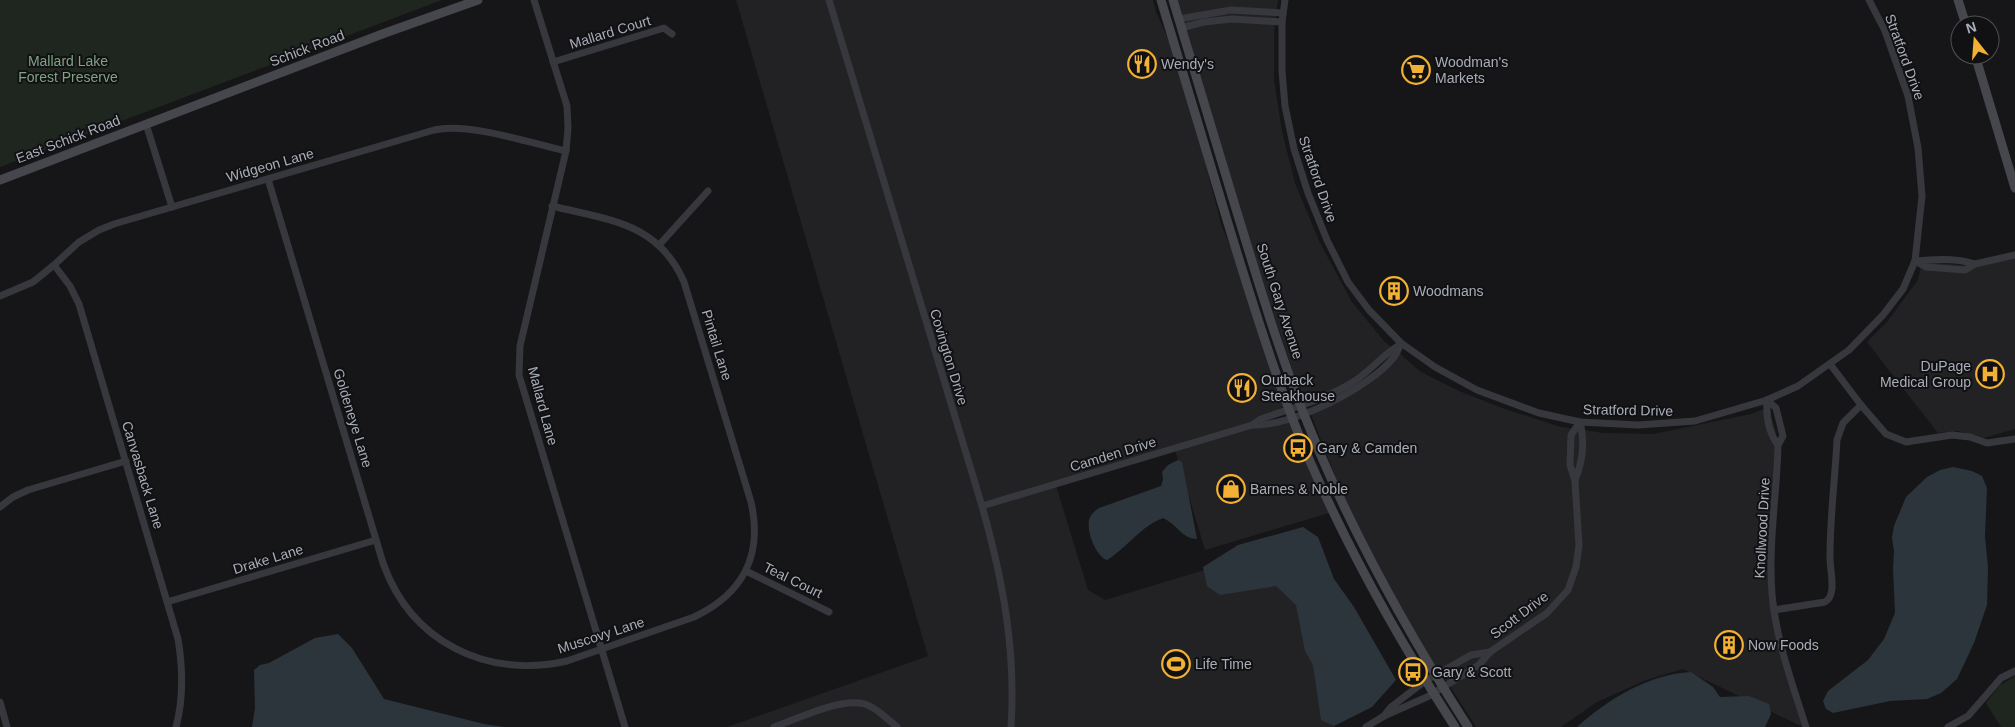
<svg xmlns="http://www.w3.org/2000/svg" width="2015" height="727" font-family="Arial,sans-serif">
<style>
.built{fill:#222225}
.green{fill:#1e261f}
.water{fill:#2c353c}
.lines{fill:none;stroke-linecap:round;stroke-linejoin:round}
.street{stroke:#37383d;stroke-width:7}
.secondary{stroke:#45474d;stroke-width:9}
.labels{text-anchor:middle;dominant-baseline:central;stroke-width:4;stroke-linejoin:round;paint-order:stroke}
.street-label{font-size:14px;fill:#a8adb8;stroke:#111113}
.park-label{font-size:14px;fill:#7fa381;stroke:#111113}
.poi-label{font-size:14px;fill:#a8adb8;stroke:#111113;text-anchor:start}
</style>
<rect width="100%" height="100%" fill="#161618"/>
<!-- built -->
<g class="built">
<polygon points="736,0 1153,0 1156,12 1170,43 1203,155 1222,227 1234,255 1285,406 1250,423 1055,482 1088,590 1105,600 1211,568 1299,584 1335,727 727,727 928,656"/>
<polygon points="1177,0 1278,0 1274,33 1274,80 1282,131 1295,183 1320,243 1352,302 1384,341 1391,347 1353,380 1333,391 1303,401 1258,269"/>
<polygon points="2015,257 2015,429 1984,438 1958,431 1938,433 1867,342 1887,322 1918,280 1922,262 1975,266"/>
<polygon points="1399,353 1421,372 1459,391 1502,408 1561,427 1578,429 1603,433 1653,434 1751,414 1769,407 1776,433 1771,612 1803,727 1683,669 1646,680 1597,702 1561,727 1476,727 1446,680 1432,663 1380,572 1346,504 1310,412 1344,398"/>
<polygon points="1290,421 1329,513 1205,550 1175,450 1250,428"/>
</g>
<!-- green -->
<g class="green">
<polygon points="0,0 442,0 0,167"/>
<polygon points="2015,676 2015,727 2001,727 1986,703 1999,686"/>
</g>
<!-- water -->
<g class="water">
<path d="M1178 460 1182 462 1197 539C1182 539 1177 524 1163 518 1141 526 1127 548 1107 560 1095 555 1085 529 1090 517 1092 513 1095 511 1099 508L1161 486 1163 479 1162 472 1168 465Z"/>
<polygon points="1953,467 1972,471 1982,476 1987,488 1985,536 1988,567 1987,605 1974,643 1957,679 1941,693 1927,699 1890,701 1833,713 1826,709 1823,701 1828,691 1868,660 1884,639 1895,613 1893,568 1894,551 1892,538 1894,526 1906,497 1927,477 1940,470"/>
<polygon points="1303,527 1318,537 1334,579 1354,607 1396,680 1372,707 1334,726 1321,720 1313,665 1305,651 1296,605 1276,586 1220,595 1207,586 1203,567 1238,545"/>
<polygon points="338,634 352,648 384,699 484,724 504,727 252,727 255,708 254,670 260,665 269,663 315,638"/>
<path d="M1691 672 1713 687 1720 697 1749 696 1769 704 1771 714 1765 727H1577C1608 699 1649 674 1691 672Z"/>
</g>
<g class="lines">
<!-- street -->
<g class="street">
<polyline points="534,0 567,106 568,128 566,151 520,346 519,375 625,727"/>
<path d="M829 0 982 506C1003 581 1016 649 1011 727"/>
<polyline points="1285,0 1282,22 1282,71 1285,106 1294,149 1308,193 1327,240 1348,282 1369,310 1401,343 1435,367 1477,390 1539,413 1580,422 1638,425 1695,421 1767,400 1798,386 1849,350 1883,315 1903,289 1915,261 1922,196 1918,148 1908,96 1885,31 1869,0"/>
<polyline points="1179,19 1231,10 1283,13"/>
<polyline points="1181,28 1204,22 1232,19 1282,22"/>
<polyline points="553,62 664,28 672,34"/>
<polyline points="146,124 172,207"/>
<path d="M268 179 383 563C411 642 486 679 567 661L694 617C743 594 763 555 751 502L684 282C658 222 608 220 552 206"/>
<polyline points="660,244 708,191"/>
<polyline points="1915,261 1926,267 1965,270 1975,264 2015,255"/>
<path d="M1915 261C1933 259 1958 258 1975 264"/>
<path d="M54 265 70 286 79 304 178 639C183 669 184 697 176 727"/>
<path d="M0 296 33 282 54 265 79 242 99 230 114 224 434 130C468 122 530 143 566 151"/>
<path d="M1767 400 1776 408 1783 436 1778 445C1777 494 1768 544 1772 594 1776 640 1792 683 1806 727"/>
<path d="M1767 400C1766 416 1768 432 1778 445"/>
<polyline points="1861,405 1886,434 1906,442 1952,435 1970,437 1987,443 2015,439"/>
<path d="M1252 425 1261 419C1291 408 1325 400 1353 382 1371 371 1383 354 1401 344"/>
<path d="M1575 480C1583 461 1585 442 1580 422"/>
<path d="M982 506 1252 425C1291 427 1370 388 1394 357 1397 354 1399 348 1401 343"/>
<polyline points="0,507 13,497 28,490 126,461"/>
<polyline points="746,571 829,612"/>
<polyline points="167,602 376,540"/>
<path d="M1774 610 1825 602C1838 595 1829 568 1830 555 1830 517 1835 479 1837 440L1843 423 1861 405 1830 364"/>
<polyline points="0,702 7,727"/>
<polyline points="1384,716 1391,707 1425,681 1471,655 1490,652"/>
<path d="M774 727C798 719 840 697 865 704 877 708 887 719 897 727"/>
<polyline points="1366,727 1384,716 1427,697 1479,665 1490,652 1547,613 1568,590 1576,567 1579,545 1575,481 1570,465 1571,435 1580,422"/>
<polyline points="1948,727 1968,716 2001,678 2015,671"/>
</g>
<!-- secondary -->
<g class="secondary">
<path d="M1161 0C1183 73 1205 147 1227 220 1247 286 1267 351 1291 415 1334 526 1391 628 1455 727"/>
<path d="M1173 0C1194 70 1215 139 1236 209 1259 284 1281 360 1312 434 1354 537 1408 633 1468 727"/>
<polyline points="1958,0 1966,25"/>
<polyline points="1975,55 2015,188"/>
<polyline points="0,180 385,33 478,0"/>
</g>
</g>
<!-- icons -->
<defs>
<symbol id="restaurant-ring" viewBox="-11 -11 22 22"><circle r="9.5" fill="#111113" stroke="#f2b134" stroke-width="1.5"/><path d="M-5-6h1v4h1v-4h1v4h1v-4h1v5L-1.5 .5V6h-2V.5L-5-1ZM5-6V6H3V1.5H1.5Q1.5-4 5-6Z" fill="#f2b134"/></symbol>
<symbol id="supermarket-ring" viewBox="-11 -11 22 22"><circle r="9.5" fill="#111113" stroke="#f2b134" stroke-width="1.5"/><path d="M-6-5.5h2.5l.6 2H6L4.5 2H-2.5L-4.4-4H-6ZM-1.5 3.2a1.3 1.3 0 1 0 .1 0ZM3 3.2a1.3 1.3 0 1 0 .1 0Z" fill="#f2b134"/></symbol>
<symbol id="building-ring" viewBox="-11 -11 22 22"><circle r="9.5" fill="#111113" stroke="#f2b134" stroke-width="1.5"/><path d="M-4-6H4V6H1V3H-1V6H-4ZM-2.5-4.3h1.7v1.8h-1.7ZM.8-4.3h1.7v1.8H.8ZM-2.5-1h1.7V.8h-1.7ZM.8-1h1.7V.8H.8Z" fill="#f2b134"/></symbol>
<symbol id="hospital-ring" viewBox="-11 -11 22 22"><circle r="9.5" fill="#111113" stroke="#f2b134" stroke-width="1.5"/><path d="M-5-5h3v3.5h4V-5h3V5h-3V1.5h-4V5h-3Z" fill="#f2b134"/></symbol>
<symbol id="bus-ring" viewBox="-11 -11 22 22"><circle r="9.5" fill="#111113" stroke="#f2b134" stroke-width="1.5"/><path d="M-5-6H5V4H4V6H2V4H-2V6H-4V4H-5ZM-3.5-4V0h7V-4ZM-3.5 1.2v1.5H-2V1.2ZM2 1.2v1.5H3.5V1.2Z" fill="#f2b134"/></symbol>
<symbol id="shop-ring" viewBox="-11 -11 22 22"><circle r="9.5" fill="#111113" stroke="#f2b134" stroke-width="1.5"/><path d="M-5-2.5h2.3a2.7 3.5 0 0 1 5.4 0H5L5.5 6h-11ZM-1.5-2.5h3a1.5 2.3 0 0 0-3 0Z" fill="#f2b134"/></symbol>
<symbol id="stadium-ring" viewBox="-11 -11 22 22"><circle r="9.5" fill="#111113" stroke="#f2b134" stroke-width="1.5"/><path d="M0-5a6.5 5 0 1 0 0 10a6.5 5 0 1 0 0-10ZM-3.5-1.8h7v3.6h-7Z" fill="#f2b134"/></symbol>
</defs>
<g fill-rule="evenodd">
<use href="#restaurant-ring" x="1126" y="48" width="32" height="32"/>
<use href="#supermarket-ring" x="1400" y="54" width="32" height="32"/>
<use href="#building-ring" x="1378" y="275" width="32" height="32"/>
<use href="#hospital-ring" x="1974" y="358" width="32" height="32"/>
<use href="#restaurant-ring" x="1226" y="372" width="32" height="32"/>
<use href="#bus-ring" x="1282" y="432" width="32" height="32"/>
<use href="#shop-ring" x="1215" y="473" width="32" height="32"/>
<use href="#building-ring" x="1713" y="629" width="32" height="32"/>
<use href="#stadium-ring" x="1160" y="648" width="32" height="32"/>
<use href="#bus-ring" x="1397" y="656" width="32" height="32"/>
</g>
<g class="labels">
<!-- street labels -->
<g class="street-label">
<text transform="translate(610 32) rotate(-17)">Mallard Court</text>
<text transform="translate(307 48) rotate(-21)">Schick Road</text>
<text transform="translate(1905 57) rotate(70)">Stratford Drive</text>
<text transform="translate(68 139) rotate(-21)">East Schick Road</text>
<text transform="translate(270 165) rotate(-16)">Widgeon Lane</text>
<text transform="translate(1318 179) rotate(71)">Stratford Drive</text>
<text transform="translate(1280 301) rotate(72)">South Gary Avenue</text>
<text transform="translate(717 345) rotate(73)">Pintail Lane</text>
<text transform="translate(949 357) rotate(73)">Covington Drive</text>
<text transform="translate(543 406) rotate(75)">Mallard Lane</text>
<text transform="translate(1628 410) rotate(1)">Stratford Drive</text>
<text transform="translate(353 418) rotate(73)">Goldeneye Lane</text>
<text transform="translate(1113 454) rotate(-17)">Camden Drive</text>
<text transform="translate(143 475) rotate(73)">Canvasback Lane</text>
<text transform="translate(1762 528) rotate(-87)">Knollwood Drive</text>
<text transform="translate(268 559) rotate(-17)">Drake Lane</text>
<text transform="translate(793 580) rotate(26)">Teal Court</text>
<text transform="translate(1519 615) rotate(-37)">Scott Drive</text>
<text transform="translate(601 635) rotate(-18)">Muscovy Lane</text>
</g>
<!-- park labels -->
<g class="park-label">
<text x="68" y="61">Mallard Lake<tspan x="68" dy="16">Forest Preserve</tspan></text>
</g>
<!-- poi labels -->
<g class="poi-label">
<text x="1435" y="62">Woodman's<tspan x="1435" dy="16">Markets</tspan></text>
<text x="1161" y="64">Wendy's</text>
<text x="1413" y="291">Woodmans</text>
<text x="1971" y="366" text-anchor="end">DuPage<tspan x="1971" dy="16">Medical Group</tspan></text>
<text x="1261" y="380">Outback<tspan x="1261" dy="16">Steakhouse</tspan></text>
<text x="1317" y="448">Gary &amp; Camden</text>
<text x="1250" y="489">Barnes &amp; Noble</text>
<text x="1748" y="645">Now Foods</text>
<text x="1195" y="664">Life Time</text>
<text x="1432" y="672">Gary &amp; Scott</text>
</g>
</g>
<!-- north arrow -->
<g transform="translate(1975 40) rotate(343)"><circle r="24" fill="#111113" stroke="#4d4f55"/>
<path d="M0-4L9 19L0 12L-9 19Z" fill="#f2b134"/>
<text y="-8" font-size="14" font-weight="bold" text-anchor="middle" fill="#a8adb8">N</text>
</g>
</svg>
